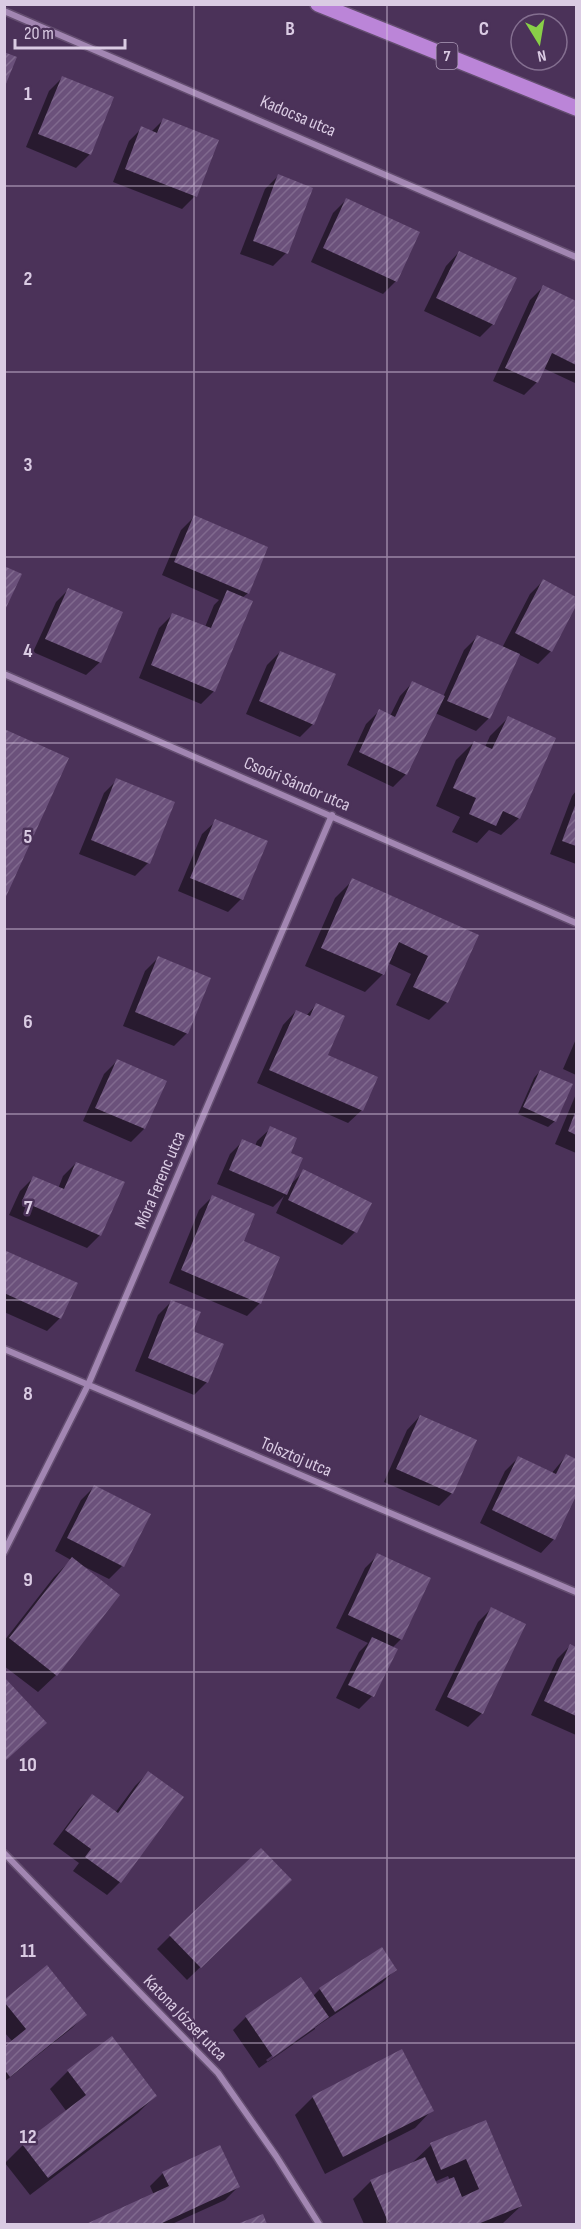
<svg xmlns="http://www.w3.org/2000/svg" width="581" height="2229" font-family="'Sofia Sans Condensed',sans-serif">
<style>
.shadow{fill:#0007;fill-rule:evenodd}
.building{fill:url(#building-hatch)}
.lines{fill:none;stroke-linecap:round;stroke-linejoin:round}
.street-casing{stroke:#644e70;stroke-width:9}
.primary-casing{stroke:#644e70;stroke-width:18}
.street{stroke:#a286b2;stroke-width:6}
.primary{stroke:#bb85d8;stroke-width:15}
.grid{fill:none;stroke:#dacbe3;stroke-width:1.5;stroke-opacity:0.55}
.labels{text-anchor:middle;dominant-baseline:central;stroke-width:5;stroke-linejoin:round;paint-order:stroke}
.shield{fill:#4b3259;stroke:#af9dba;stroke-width:1.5}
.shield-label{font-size:16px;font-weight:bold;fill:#dacbe3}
.street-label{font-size:18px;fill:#dacbe3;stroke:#4b3259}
.grid-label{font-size:20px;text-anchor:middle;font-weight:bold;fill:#dacbe3;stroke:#4b3259;stroke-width:5;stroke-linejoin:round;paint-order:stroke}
</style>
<defs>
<pattern id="building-hatch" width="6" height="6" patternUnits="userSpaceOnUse" patternTransform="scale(1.5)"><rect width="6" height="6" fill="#6b517b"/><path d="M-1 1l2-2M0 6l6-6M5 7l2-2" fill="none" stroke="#80698e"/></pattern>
</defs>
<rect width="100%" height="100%" fill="#4b3259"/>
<!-- shadow -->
<g class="shadow">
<polygon points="62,78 112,98 90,154 76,168 26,147 49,91"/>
<polygon points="163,120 195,196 182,209 113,182 129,141 142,128 151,132"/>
<polygon points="278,176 286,253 273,266 240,254 265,189"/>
<polygon points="346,200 396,281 383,294 311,262 333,213"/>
<polygon points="459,252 493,324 480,337 424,311 446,266"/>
<polygon points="543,287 576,302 576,382 575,383 543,368 537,382 524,395 493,381 530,300"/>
<polygon points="194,517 248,593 242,598 214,691 201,704 139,678 159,628 173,614 205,627 214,605 219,600 162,575 181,530"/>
<polygon points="543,581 576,598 576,602 551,651 538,664 518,654 489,718 476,731 435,713 406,774 393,787 347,765 366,724 379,711 390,716 400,696 413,682 443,697 464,650 477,637 502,648 530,594"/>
<polygon points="69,589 100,662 86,675 33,652 56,602"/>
<polygon points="280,652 313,724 300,737 246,714 267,665"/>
<polygon points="508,718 519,818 501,835 489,830 477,843 452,832 460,817 436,806 456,760 474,742 485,747 490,736"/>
<polygon points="4,731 67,759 4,898"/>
<polygon points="117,780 148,863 135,876 79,854 104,793"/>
<polygon points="576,791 576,864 550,854 572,796"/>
<polygon points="216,821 241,899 228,912 178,891 202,834"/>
<polygon points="353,880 477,936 447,1002 429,1020 396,1005 411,974 388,963 383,974 365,992 305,966 335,898"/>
<polygon points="158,958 187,1033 174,1046 123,1026 145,971"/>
<polygon points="316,1005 326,1056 362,1110 348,1123 257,1083 283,1025 296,1011 306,1016"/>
<polygon points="576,1039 576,1075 563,1069"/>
<polygon points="117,1061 144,1129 131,1142 83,1121 104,1074"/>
<polygon points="540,1071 555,1121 548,1127 518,1114 534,1078"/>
<polygon points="576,1094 576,1153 555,1144"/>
<polygon points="271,1128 289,1153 290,1185 304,1171 355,1232 342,1245 276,1213 284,1196 273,1207 217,1184 230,1154 243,1141 255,1146 257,1141"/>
<polygon points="76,1163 100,1235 87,1248 9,1215 20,1191 33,1178 58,1189 63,1176"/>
<polygon points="212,1197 242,1242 260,1303 247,1316 169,1283 199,1210"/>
<polygon points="4,1251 60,1318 47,1331 4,1312"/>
<polygon points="171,1302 191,1332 207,1382 194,1395 135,1371 158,1315"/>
<polygon points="420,1416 452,1493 439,1506 384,1482 407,1430"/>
<polygon points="566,1456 576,1461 576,1492 554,1539 541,1553 480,1523 505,1471 518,1458 551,1474"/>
<polygon points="94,1487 149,1515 122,1566 109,1579 83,1566 56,1675 38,1692 4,1666 4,1641 54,1577 71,1560 55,1551 81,1500"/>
<polygon points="378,1555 401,1639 392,1648 372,1696 359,1709 336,1698 359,1652 368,1643 336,1628 365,1568"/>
<polygon points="492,1608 524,1625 481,1714 468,1727 435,1710 478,1622"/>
<polygon points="570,1646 576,1649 576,1735 531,1715 557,1659"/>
<polygon points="148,1773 182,1797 120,1882 107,1895 73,1871 79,1863 53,1844 79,1809 92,1796 115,1813 135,1786"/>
<polygon points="290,1880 187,1980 157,1949 170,1936"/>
<polygon points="46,1967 85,2015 72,2028 4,2082 4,2049 13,2042 4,2032 4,2001"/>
<path d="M395 1970 382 1983 320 2024 259 2068 233 2030 246 2017 313 1996 320 1989ZM315 2025V2029L268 2062 266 2060Z"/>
<polygon points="112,2038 155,2096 138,2113 30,2195 5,2163 23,2145 67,2112 50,2089 68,2071"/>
<polygon points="313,2097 432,2110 415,2128 325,2174 295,2115"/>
<path d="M485 2122 521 2206 503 2223 364 2224 353 2199 371 2181 413 2162 431 2145ZM448 2176 450 2180 436 2186 434 2182Z"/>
<polygon points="163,2173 238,2187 225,2200 172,2224 90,2224 154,2195 150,2186"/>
</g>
<!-- building -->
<g class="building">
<polygon points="4,52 17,57 5,86 4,86"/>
<polygon points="62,76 114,97 91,155 38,134"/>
<polygon points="163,118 219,140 197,197 125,169 141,126 157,133"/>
<polygon points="278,174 313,188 288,254 253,241"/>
<polygon points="346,198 420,232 397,282 323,248"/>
<polygon points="459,251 517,278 494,325 436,298"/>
<polygon points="543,285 576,301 576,365 552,353 538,383 505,368"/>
<polygon points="194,515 268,547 249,594 174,562"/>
<polygon points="4,566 22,574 4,612"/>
<polygon points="543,579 576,597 576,606 552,652 515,633"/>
<polygon points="68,588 123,612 101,663 45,639"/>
<polygon points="227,590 253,601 215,692 151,665 172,613 211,628"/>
<polygon points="477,635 520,654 490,719 447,701"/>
<polygon points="280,651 336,674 314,725 259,701"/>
<polygon points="412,681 445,696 407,775 359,752 379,709 395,717"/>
<polygon points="508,716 556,738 520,819 503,811 496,826 469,814 476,798 453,788 474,741 492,749"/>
<polygon points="4,729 69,758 4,901 5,790"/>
<polygon points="116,778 175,802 150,864 91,840"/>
<polygon points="576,803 576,846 562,841"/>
<polygon points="215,819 268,841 243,900 190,878"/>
<polygon points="352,878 479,935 448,1003 413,987 428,956 399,942 384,975 321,948"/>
<polygon points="158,956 211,978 188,1034 135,1012"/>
<polygon points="316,1003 345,1016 328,1055 378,1077 363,1111 269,1070 296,1010 310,1016"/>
<polygon points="117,1059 167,1081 145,1129 95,1108"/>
<polygon points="540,1070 573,1084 556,1122 523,1107"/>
<polygon points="576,1110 576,1135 568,1131"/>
<polygon points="270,1126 297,1138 291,1153 303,1158 287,1195 229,1170 242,1139 261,1147"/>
<polygon points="76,1162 125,1182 101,1236 22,1201 33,1176 64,1189"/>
<polygon points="303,1169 372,1203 357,1233 288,1200"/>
<polygon points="212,1195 255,1214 244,1241 280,1257 261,1304 181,1270"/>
<polygon points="4,1250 78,1283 61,1319 4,1293"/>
<polygon points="171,1300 201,1312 193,1331 224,1344 208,1383 148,1358"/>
<polygon points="420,1415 477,1440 453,1494 396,1469"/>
<polygon points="566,1454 576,1459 576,1496 555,1540 492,1510 518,1456 556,1474"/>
<polygon points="94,1485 151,1514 124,1567 67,1538"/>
<polygon points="377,1553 431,1578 402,1640 348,1615"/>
<polygon points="72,1557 120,1595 57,1676 9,1638"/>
<polygon points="491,1607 526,1624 483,1714 447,1697"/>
<polygon points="372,1637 398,1649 374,1697 348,1685"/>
<polygon points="570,1644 576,1647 576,1716 544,1701"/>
<polygon points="4,1677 47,1723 4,1762"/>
<polygon points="148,1771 184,1797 121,1883 85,1857 91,1849 65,1830 92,1794 118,1813"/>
<polygon points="261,1848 292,1880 201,1968 169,1935"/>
<polygon points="382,1947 397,1970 335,2012 319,1988"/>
<polygon points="47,1965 87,2015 10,2077 4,2069 4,2047 26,2029 5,2003 5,1999"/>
<polygon points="301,1977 329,2017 273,2057 245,2016"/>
<polygon points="112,2036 157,2096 48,2178 22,2144 86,2095 67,2070"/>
<polygon points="402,2049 434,2111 343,2157 312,2096"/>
<polygon points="486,2120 522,2206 478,2224 389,2224 370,2180 425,2157 437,2184 454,2177 462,2197 479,2189 466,2159 441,2170 430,2143"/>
<polygon points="220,2145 240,2187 160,2224 86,2224 169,2186 162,2172"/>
<polygon points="263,2214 267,2224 237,2224"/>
</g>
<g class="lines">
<defs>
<g id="street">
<polyline points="4,11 576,257"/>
<polyline points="4,674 576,923"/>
<polyline points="4,1349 576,1592"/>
<polyline points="4,1552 88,1385 332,815"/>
<polyline points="4,1853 218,2073 276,2156 319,2224"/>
</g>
<polyline id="primary" points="318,4 576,108"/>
</defs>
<!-- street casing -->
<use href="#street" class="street-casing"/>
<!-- primary casing -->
<use href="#primary" class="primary-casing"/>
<!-- street -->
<use href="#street" class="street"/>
<!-- primary -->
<use href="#primary" class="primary"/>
</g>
<!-- grid -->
<path class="grid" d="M194 4V2224M387 4V2224M4 186H576M4 372H576M4 557H576M4 743H576M4 929H576M4 1114H576M4 1300H576M4 1486H576M4 1672H576M4 1858H576M4 2043H576"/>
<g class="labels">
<!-- shield labels -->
<rect class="shield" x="436.5" y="43" width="21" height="26" rx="4.5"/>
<g class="shield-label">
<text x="447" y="56">7</text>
</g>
<!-- street labels -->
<g class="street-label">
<text transform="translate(298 116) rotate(23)">Kadocsa utca</text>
<text transform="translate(297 784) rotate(23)">Csoóri Sándor utca</text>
<text transform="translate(160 1180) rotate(-67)">Móra Ferenc utca</text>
<text transform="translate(296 1457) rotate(23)">Tolsztoj utca</text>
<text transform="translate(185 2018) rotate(46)">Katona József utca</text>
</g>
</g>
<g class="grid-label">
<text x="290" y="35">B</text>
<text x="484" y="35">C</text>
<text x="28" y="100">1</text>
<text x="28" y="285">2</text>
<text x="28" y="471">3</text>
<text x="28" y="657">4</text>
<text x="28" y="843">5</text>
<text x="28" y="1028">6</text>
<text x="28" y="1214">7</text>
<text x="28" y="1400">8</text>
<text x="28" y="1586">9</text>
<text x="28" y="1771">10</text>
<text x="28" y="1957">11</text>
<text x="28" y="2143">12</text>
</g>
<!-- border -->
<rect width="581" height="2229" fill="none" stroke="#dacbe3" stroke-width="12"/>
<!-- north arrow -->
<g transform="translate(539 42) rotate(169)"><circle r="28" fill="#4b3259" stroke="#846f90" stroke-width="1.5"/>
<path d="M0-4.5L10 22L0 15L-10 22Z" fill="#89cf48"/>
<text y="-9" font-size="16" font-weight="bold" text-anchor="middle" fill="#dacbe3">N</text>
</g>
<!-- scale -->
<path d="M15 39v9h110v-9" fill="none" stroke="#dacbe3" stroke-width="3"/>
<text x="24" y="39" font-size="18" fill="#dacbe3" stroke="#4b3259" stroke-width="4.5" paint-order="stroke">20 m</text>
</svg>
